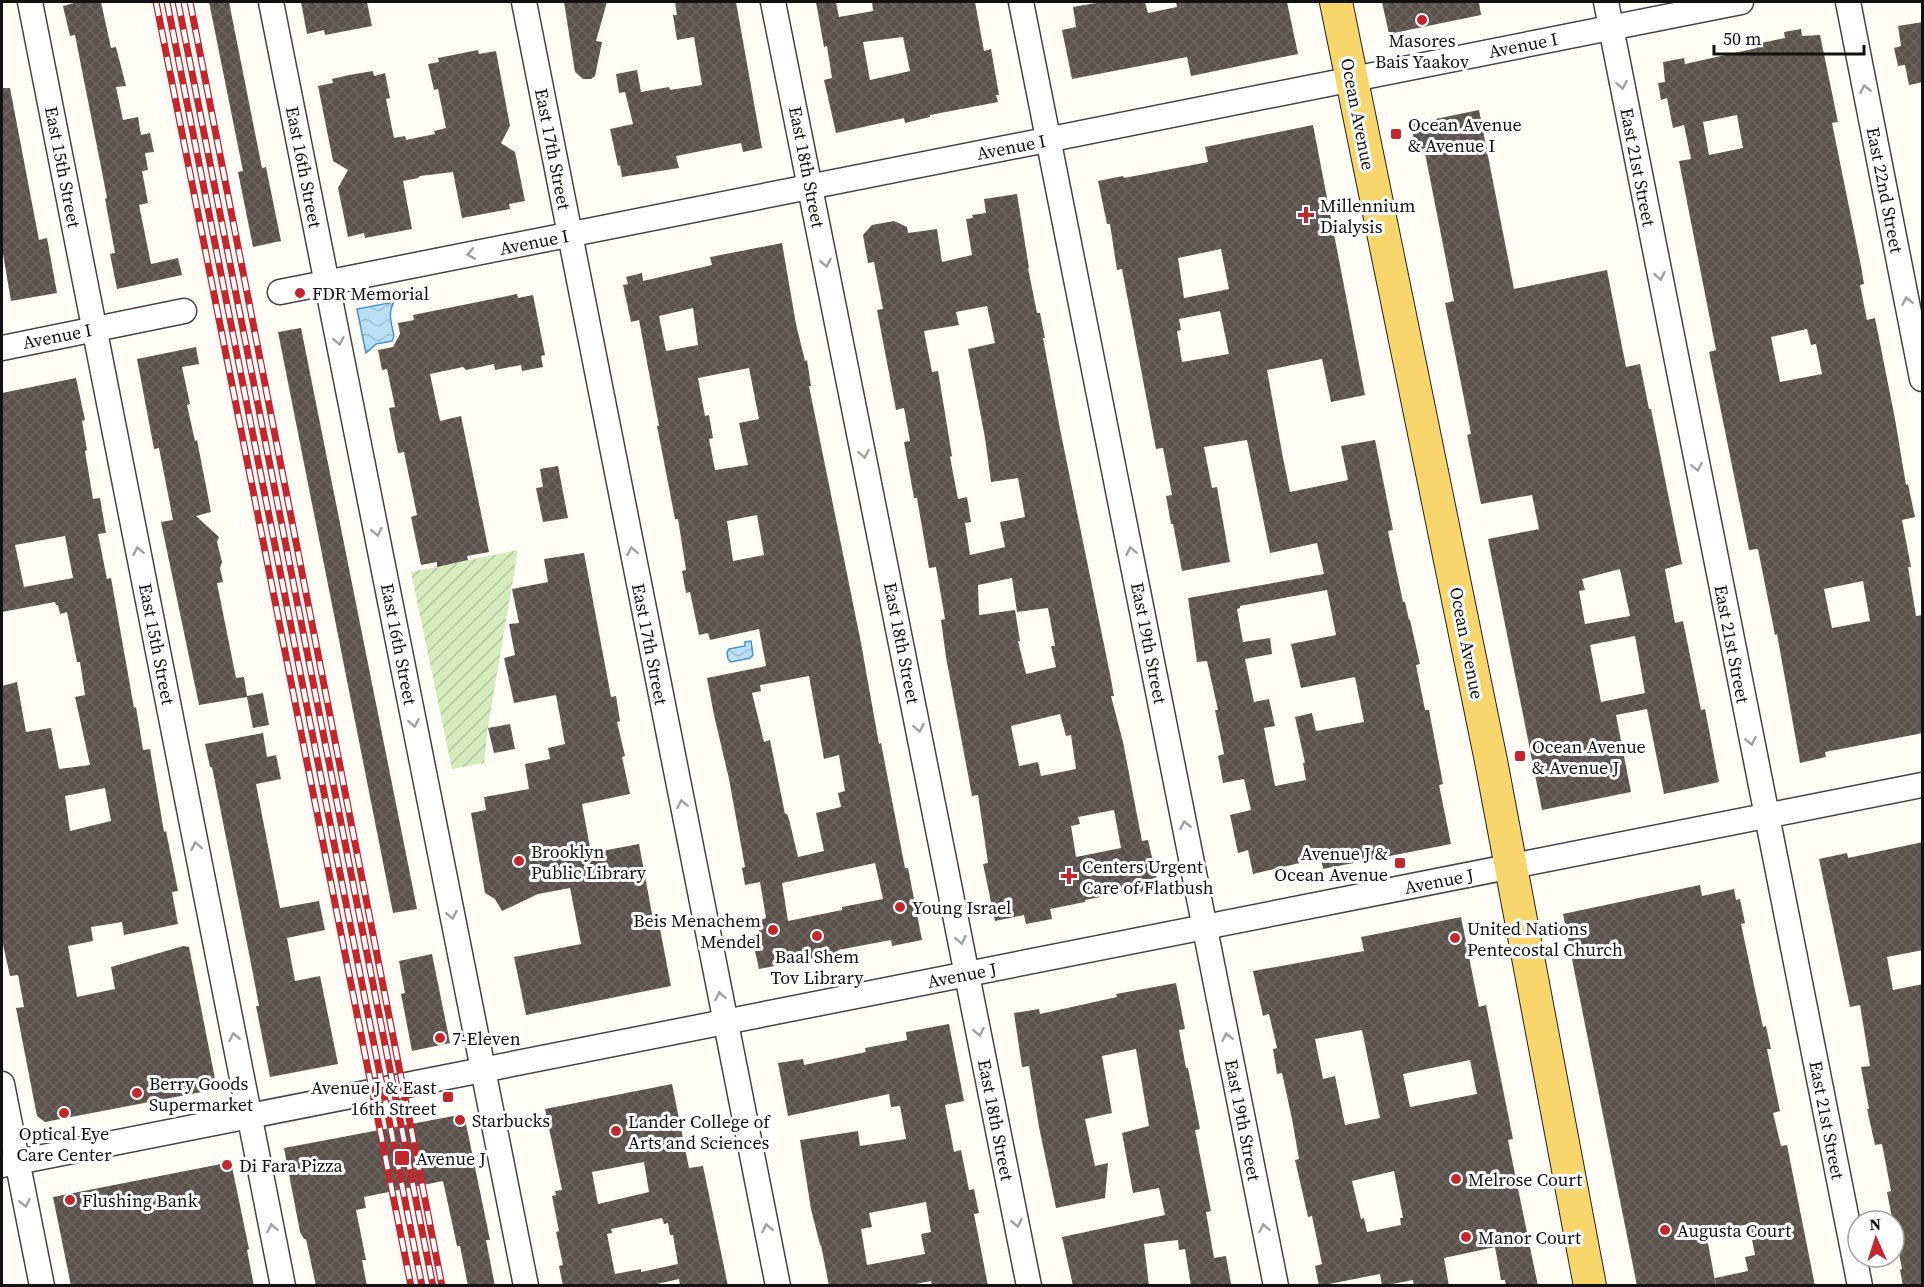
<svg xmlns="http://www.w3.org/2000/svg" width="1924" height="1287" font-family="'Source Serif 4',serif">
<style>
.garden{fill:url(#garden-furrows)}
.water{fill:url(#water-waves);stroke:#3f96cf;stroke-width:1.5}
.building{fill:url(#building-cross-hatch);fill-rule:evenodd}
.lines{fill:none;stroke-linecap:round;stroke-linejoin:round}
.minor-casing{stroke:#444;stroke-width:27}
.major-casing{stroke:#222;stroke-width:34}
.minor{stroke:#fff;stroke-width:24}
.major{stroke:#f9d66b;stroke-width:32}
.rail-casing{stroke:#c4262e;stroke-width:7}
.rail{stroke:#fff;stroke-width:4.5;stroke-dasharray:14;stroke-linecap:butt}
.oneway{stroke:#a0a0a0}
.poi-dot{fill:#c4262e;stroke:#fff;stroke-width:2}
.labels{text-anchor:middle;dominant-baseline:central;stroke-width:6;stroke-linejoin:round;paint-order:stroke}
.poi-label{font-size:18px;fill:#111;stroke:#fff;text-anchor:start}
.street-label{font-size:18px;fill:#111;stroke:#fff}
</style>
<defs>
<pattern id="garden-furrows" width="10" height="10" patternUnits="userSpaceOnUse" patternTransform="scale(1.5)"><rect width="10" height="10" fill="#d5ebbd"/><path d="M-1 1l2-2M0 10L10 0M9 11l2-2" fill="none" stroke="#b6c8a1"/></pattern>
<pattern id="water-waves" width="16" height="10" patternUnits="userSpaceOnUse" patternTransform="scale(1.5)"><rect width="16" height="10" fill="#b9e0f7"/><path d="M0 5q4-4 8 0t8 0" fill="none" stroke="#9ebfd3"/></pattern>
<pattern id="building-cross-hatch" width="8" height="8" patternUnits="userSpaceOnUse" patternTransform="scale(1.5)"><rect width="8" height="8" fill="#5a524d"/><path d="M0 0l8 8M0 8l8-8" fill="none" stroke="#6d6662"/></pattern>
</defs>
<rect width="100%" height="100%" fill="#fffdf5"/>
<!-- garden -->
<polygon class="garden" points="518,550 488,726 484,763 452,769 411,572"/>
<!-- water -->
<g class="water">
<path d="M394 302C387 313 392 325 394 336L392 341 376 344 366 353 357 309Z"/>
<polygon points="751,641 753,655 750,658 731,662 728,659 727,652 729,649 745,646 745,642"/>
</g>
<!-- building -->
<g class="building">
<polygon points="78,2 101,2 111,48 116,47 126,86 116,87 123,120 138,117 141,135 150,133 154,152 145,153 148,170 142,171 148,203 139,205 151,264 178,258 182,275 117,289 110,254 115,253 105,199 107,198 100,162 75,35 70,36 63,6"/>
<polygon points="209,2 229,2 262,168 266,167 281,241 253,247 238,172 243,171"/>
<polygon points="301,2 367,2 372,26 325,35 324,30 307,34"/>
<polygon points="564,2 607,2 596,41 602,42 595,76 591,79 583,79 575,72"/>
<polygon points="675,2 736,2 762,148 743,152 741,143 676,156 679,168 622,177 620,165 618,166 610,129 633,124 625,92 619,93 616,74 637,70 641,92 669,87 670,90 702,85 694,37 677,40 673,15 677,15"/>
<path d="M816 2H836L839 17 873 11 872 2H975L984 51 991 49 999 95H996L998 102 930 115V117L905 123 904 118 836 133 824 80 832 78 827 46 824 47ZM903 37 910 71 870 80 863 42Z"/>
<polygon points="1102,2 1145,2 1148,13 1177,7 1176,2 1287,2 1298,54 1191,76 1187,57 1072,79 1062,30 1076,27 1073,7"/>
<polygon points="1382,2 1479,2 1481,15 1389,34"/>
<polygon points="1923,22 1923,82 1909,85 1905,65 1898,66 1894,48 1901,46 1898,26"/>
<path d="M1801 29 1802 36 1820 35 1838 122 1832 123 1861 266 1864 284 1860 285 1867 320 1875 318 1895 419 1906 485 1908 484 1915 517 1902 520 1911 567H1908L1916 616 1923 615V733L1825 752 1826 757 1800 763 1777 634 1775 635 1758 549 1749 550 1709 352 1716 350 1679 161 1691 159 1684 125 1673 128 1667 98 1661 100 1658 83 1665 82 1663 62 1684 58 1685 64 1757 48 1756 44 1785 38 1784 32ZM1737 115 1743 148 1709 155 1703 122ZM1807 329 1811 345 1816 344 1822 374 1780 382 1771 337ZM1863 581 1870 621 1832 628 1824 589Z"/>
<polygon points="478,50 479,54 496,51 510,126 501,143 515,152 525,201 509,204 510,209 462,218 453,172 420,176 418,178 403,181 412,229 365,238 364,233 348,237 338,188 348,170 333,161 318,86 333,83 332,79 349,75 373,71 374,76 385,73 390,98 386,99 394,138 405,136 406,140 435,134 434,131 446,128 438,89 434,90 428,64 439,62 438,58"/>
<polygon points="2,88 10,88 39,240 47,238 57,293 11,301 2,248"/>
<path d="M1479 110 1514 289 1607 270 1626 367 1640 364 1649 409H1651L1682 564 1665 569 1675 623 1683 621 1701 710 1705 709 1719 782 1664 794 1647 709 1616 715 1631 792 1542 810 1488 539 1539 529 1532 495 1481 504 1467 435 1471 434 1445 303 1454 301 1425 153 1417 155 1411 124ZM1620 569 1630 616 1585 624 1579 591 1585 590 1582 579ZM1635 636 1645 693 1601 702 1590 645Z"/>
<path d="M1313 125 1365 395 1331 402 1322 359 1267 370 1283 458 1290 492 1348 480 1341 446 1375 440 1393 530 1388 531 1403 602H1405L1409 620H1410L1420 664 1416 665 1425 710H1429L1443 784 1439 785 1451 844 1323 869 1321 858 1253 874 1248 850 1238 853 1230 815 1251 810 1244 779 1223 783 1218 756 1224 754 1215 710H1218L1207 661 1197 662 1188 598 1324 574 1317 543 1270 553 1247 440 1204 447 1212 488 1217 487 1230 562 1182 571 1173 524H1171L1166 496 1172 495 1163 448 1156 449 1122 269 1117 270 1110 224H1107L1098 181 1123 176 1124 178 1208 162 1205 147ZM1221 249 1229 289 1184 298 1178 258ZM1220 311 1229 354 1182 362 1177 331 1181 330 1179 319ZM1327 590 1336 635 1291 644 1301 688 1355 677 1364 722 1316 731 1312 713 1295 717 1305 763H1303L1306 780 1275 786 1264 728 1275 726 1269 699 1254 702 1245 659 1272 654 1270 638 1243 642 1237 609 1240 608V606Z"/>
<path d="M1017 194 1029 268H1028L1037 313H1040L1045 338H1043L1059 424 1110 674 1114 696H1111L1123 742 1142 841 1148 840 1159 888 1132 895 1131 891 1085 900V902L1050 909 1052 919 1026 924 1024 915 995 921 983 864 988 863 978 795 972 796 946 657 941 620 945 619 936 567 929 568 917 498H914L904 442 910 441 904 408 896 410 877 310 883 309 874 262 868 263 863 235 872 225 894 221 907 227 908 233 937 229 942 262 972 255 966 219 973 218 972 215 986 213 984 199ZM987 306 995 343 968 349 985 438 991 482 1018 478 1025 517 1000 522 1005 547 970 555 965 523 971 522 967 497 958 499 950 457 952 456 938 371 932 372 924 331 959 325 956 312ZM1012 578 1017 612 1048 608 1055 646H1051L1056 667 1026 674 1018 641H1020L1015 610 979 615 978 585ZM1060 714 1066 736 1071 735 1076 769 1041 776 1038 762 1019 766 1011 726ZM1114 810 1121 848 1076 857 1071 826 1080 824 1078 817Z"/>
<path d="M782 243 796 324 805 361 807 360 811 386H809L861 643 879 744 881 743 905 868H908L922 940 892 946 891 940 838 950 839 953 759 969 753 942 761 940 757 921 766 918 760 882 745 885 742 868 745 867 729 779 714 715 707 678 766 666 759 629 710 640 708 633 699 635 690 592 686 593 682 571 686 570 678 519H675L664 462 657 426H659L639 320 631 322 623 285 628 284 626 277 642 273 643 281 712 265 710 257ZM693 308 698 345 666 351 659 316ZM749 368 759 419 739 423 748 465 715 470 709 439 713 438 709 415 705 416 698 378ZM757 515 764 555 733 561 727 521ZM809 676 824 759 839 755 845 791 838 793 841 807 816 813 824 851 798 857 789 819 787 814H785L770 740 764 742 752 693 761 691 760 685ZM875 863 883 899 842 907V910L788 921 782 883Z"/>
<polygon points="517,294 518,298 533,295 545,355 541,356 543,367 522,371 521,365 495,370 494,364 466,370 463,367 430,374 440,421 461,416 489,552 467,556 468,560 437,567 437,562 421,565 411,517 417,515 404,452 398,453 389,408 395,407 387,369 382,370 378,350 393,347 400,334 398,323 414,320 413,315"/>
<polygon points="301,328 417,909 393,913 278,332"/>
<polygon points="196,347 199,364 182,367 190,404 187,405 195,441 197,440 211,512 196,516 219,537 217,542 222,562 220,568 223,582 217,583 236,678 244,677 247,696 263,693 269,725 253,728 247,697 199,705 161,522 173,520 159,448 154,449 137,359"/>
<path d="M76 378 85 420 82 421 87 450 85 451 93 499 100 498 106 533 98 534 107 579 111 578 134 708 136 707 143 750 150 749 164 832 166 831 178 891 172 892 178 924 124 935 122 922 91 927 93 941 68 946 77 997 115 989 111 967 183 946 189 947 217 1089 45 1122 37 1116 16 1008 24 1007 18 975 10 976 2 940V686L17 682 26 732 51 728 59 769 90 765 75 697 85 695 80 662H77L67 612 60 614 58 605H56L55 602 2 612V393ZM65 536 73 578 24 587 15 545ZM105 788 111 821 70 831 65 796Z"/>
<polygon points="558,466 568,518 543,522 536,488 543,487 540,469"/>
<polygon points="584,553 611,697 616,696 620,721 617,722 625,756 622,757 630,794 582,804 591,853 639,844 655,930 660,929 671,986 526,1015 514,957 581,944 570,888 538,894 502,911 495,899 485,893 471,813 486,810 484,797 529,789 525,764 550,759 548,748 565,744 556,695 514,703 504,658 515,655 509,624 519,623 512,589 548,582 544,559"/>
<polygon points="510,724 515,749 494,753 488,728"/>
<polygon points="263,733 267,757 276,755 281,779 256,784 280,908 319,901 325,930 287,938 295,981 320,976 338,1064 270,1077 256,1006 259,1006 253,974 212,767 210,767 205,744"/>
<polygon points="1923,842 1923,950 1887,957 1893,990 1923,984 1923,1286 1903,1286 1900,1270 1902,1269 1887,1192 1891,1191 1882,1144 1875,1145 1867,1109 1869,1109 1861,1067 1870,1066 1860,1005 1850,1007 1819,859 1847,853 1848,858"/>
<polygon points="1700,885 1702,896 1734,889 1736,900 1740,899 1745,923 1741,924 1763,1027 1766,1026 1771,1049 1767,1049 1780,1111 1773,1113 1781,1146 1787,1145 1815,1286 1716,1286 1715,1278 1748,1271 1745,1257 1755,1255 1749,1224 1706,1233 1716,1286 1637,1286 1563,914"/>
<path d="M1461 917 1479 1007 1486 1005 1513 1139 1508 1140 1538 1286H1506L1505 1280H1501L1495 1247 1444 1258 1449 1286H1414L1413 1280 1382 1286 1380 1274 1319 1286 1315 1266 1322 1264 1312 1216 1308 1217 1303 1195 1295 1160 1299 1159 1292 1119 1282 1073 1277 1074 1273 1049 1277 1048 1269 1014 1263 1016 1253 971 1364 951 1361 937ZM1362 1030 1380 1118 1345 1125 1335 1076 1323 1079 1315 1039ZM1470 1060 1477 1094 1410 1107 1403 1074ZM1394 1171 1403 1218H1400L1401 1225 1367 1232 1364 1218 1361 1219 1352 1181Z"/>
<polygon points="432,954 450,1043 412,1051 401,994 405,993 399,961"/>
<polygon points="1176,983 1185,1029 1179,1030 1186,1068 1188,1068 1200,1129 1195,1130 1211,1211 1206,1212 1214,1258 1226,1256 1231,1284 1191,1286 1185,1249 1179,1250 1178,1240 1144,1244 1149,1286 1073,1286 1062,1237 1165,1215 1159,1188 1133,1193 1122,1133 1149,1126 1136,1049 1102,1056 1112,1113 1085,1119 1095,1166 1108,1163 1105,1198 1056,1208 1039,1127 1029,1066 1022,1067 1014,1013 1039,1009 1040,1014 1117,997 1116,994"/>
<path d="M949 1024 964 1101 945 1105 954 1152 961 1150 969 1190 974 1189 979 1213 974 1214 988 1286H932L931 1281 905 1286H829L821 1245H820L811 1209 800 1140 858 1131 860 1146 906 1139 900 1106 891 1107 889 1094 788 1116 778 1063 803 1059 804 1065 866 1052 865 1048 907 1040 906 1032ZM926 1202 931 1232 921 1234 925 1254 867 1265 861 1229 872 1227 869 1213Z"/>
<path d="M672 1084 689 1168 703 1166 728 1286H680L679 1279 648 1286H563L559 1266 563 1265 556 1232 559 1231 552 1196 556 1195 555 1191 562 1190 545 1109ZM644 1162 649 1192 598 1204 592 1172ZM662 1218 664 1224 668 1223 670 1235H673L678 1264 641 1272V1269L615 1274 607 1234 612 1233 611 1229Z"/>
<polygon points="464,1114 490,1240 486,1240 495,1286 468,1286 460,1246 457,1246 443,1181 364,1197 366,1208 356,1210 366,1260 362,1260 367,1286 316,1286 306,1239 304,1239 300,1232 284,1148"/>
<polygon points="231,1162 249,1249 247,1250 254,1286 71,1286 53,1197"/>
</g>
<g class="lines">
<defs>
<g id="minor">
<polyline points="30,2 283,1286"/>
<polyline points="271,2 526,1286"/>
<polyline points="524,2 778,1286"/>
<polyline points="773,2 1029,1286"/>
<polyline points="1021,2 1276,1286"/>
<polyline points="1606,2 1860,1286"/>
<polyline points="1848,2 1922,379"/>
<polyline points="280,292 1741,2"/>
<polyline points="2,348 184,311"/>
<polyline points="2,1084 42,1286"/>
<polyline points="2,1165 1922,785"/>
</g>
<polyline id="major" points="1336,2 1491,761 1590,1286"/>
</defs>
<!-- minor casing -->
<use href="#minor" class="minor-casing"/>
<!-- major casing -->
<use href="#major" class="major-casing"/>
<!-- minor -->
<use href="#minor" class="minor"/>
<!-- major -->
<use href="#major" class="major"/>
<defs>
<g id="rail">
<polyline points="156,2 411,1286"/>
<polyline points="167,2 422,1286"/>
<polyline points="178,2 433,1286"/>
<polyline points="190,2 442,1286"/>
</g>
</defs>
<!-- rail casing -->
<use href="#rail" class="rail-casing"/>
<!-- rail -->
<use href="#rail" class="rail"/>
</g>
<!-- one-way arrows -->
<defs><path id="oneway-chevron" d="M-2-3.5L2.5 0L-2 3.5" fill="none" stroke-width="1.6" stroke-linecap="round" stroke-linejoin="round" transform="scale(1.5)"/></defs>
<g class="oneway">
<use href="#oneway-chevron" transform="translate(1622 85) rotate(79)"/>
<use href="#oneway-chevron" transform="translate(1865 89) rotate(-101)"/>
<use href="#oneway-chevron" transform="translate(471 254) rotate(169)"/>
<use href="#oneway-chevron" transform="translate(826 263) rotate(79)"/>
<use href="#oneway-chevron" transform="translate(1660 276) rotate(79)"/>
<use href="#oneway-chevron" transform="translate(1907 301) rotate(-101)"/>
<use href="#oneway-chevron" transform="translate(339 341) rotate(79)"/>
<use href="#oneway-chevron" transform="translate(864 454) rotate(79)"/>
<use href="#oneway-chevron" transform="translate(1697 467) rotate(79)"/>
<use href="#oneway-chevron" transform="translate(377 532) rotate(79)"/>
<use href="#oneway-chevron" transform="translate(138 551) rotate(-101)"/>
<use href="#oneway-chevron" transform="translate(632 551) rotate(-101)"/>
<use href="#oneway-chevron" transform="translate(1131 551) rotate(-101)"/>
<use href="#oneway-chevron" transform="translate(414 723) rotate(79)"/>
<use href="#oneway-chevron" transform="translate(919 728) rotate(79)"/>
<use href="#oneway-chevron" transform="translate(1751 741) rotate(79)"/>
<use href="#oneway-chevron" transform="translate(682 804) rotate(-101)"/>
<use href="#oneway-chevron" transform="translate(1185 825) rotate(-101)"/>
<use href="#oneway-chevron" transform="translate(196 846) rotate(-101)"/>
<use href="#oneway-chevron" transform="translate(452 915) rotate(79)"/>
<use href="#oneway-chevron" transform="translate(961 940) rotate(79)"/>
<use href="#oneway-chevron" transform="translate(720 996) rotate(-101)"/>
<use href="#oneway-chevron" transform="translate(979 1032) rotate(79)"/>
<use href="#oneway-chevron" transform="translate(234 1037) rotate(-101)"/>
<use href="#oneway-chevron" transform="translate(1227 1037) rotate(-101)"/>
<use href="#oneway-chevron" transform="translate(25 1203) rotate(79)"/>
<use href="#oneway-chevron" transform="translate(1017 1223) rotate(79)"/>
<use href="#oneway-chevron" transform="translate(272 1228) rotate(-101)"/>
<use href="#oneway-chevron" transform="translate(767 1228) rotate(-101)"/>
<use href="#oneway-chevron" transform="translate(1264 1228) rotate(-101)"/>
</g>
<!-- markers -->
<g class="poi-dot">
<circle cx="1422" cy="20" r="6"/>
<rect x="1390" y="128" width="12" height="12" rx="3"/>
<path d="M1303 206h6v6h6v6h-6v6h-6v-6h-6v-6h6z"/>
<circle cx="300" cy="293" r="6"/>
<rect x="1514" y="750" width="12" height="12" rx="3"/>
<circle cx="519" cy="861" r="6"/>
<rect x="1394" y="857" width="12" height="12" rx="3"/>
<path d="M1066 867h6v6h6v6h-6v6h-6v-6h-6v-6h6z"/>
<circle cx="900" cy="907" r="6"/>
<circle cx="773" cy="930" r="6"/>
<circle cx="817" cy="936" r="6"/>
<circle cx="1455" cy="938" r="6"/>
<circle cx="440" cy="1038" r="6"/>
<circle cx="137" cy="1093" r="6"/>
<rect x="442" y="1091" width="12" height="12" rx="3"/>
<circle cx="64" cy="1113" r="6"/>
<circle cx="460" cy="1120" r="6"/>
<circle cx="616" cy="1131" r="6"/>
<rect x="394" y="1150" width="16" height="16" rx="3"/>
<circle cx="227" cy="1165" r="6"/>
<circle cx="1456" cy="1179" r="6"/>
<circle cx="70" cy="1200" r="6"/>
<circle cx="1665" cy="1230" r="6"/>
<circle cx="1466" cy="1237" r="6"/>
</g>
<g class="labels">
<!-- poi labels -->
<g class="poi-label">
<text x="1422" y="40" text-anchor="middle">Masores<tspan x="1422" dy="21">Bais Yaakov</tspan></text>
<text x="1408" y="124">Ocean Avenue<tspan x="1408" dy="21">&amp; Avenue I</tspan></text>
<text x="1320" y="205">Millennium<tspan x="1320" dy="21">Dialysis</tspan></text>
<text x="312" y="293">FDR Memorial</text>
<text x="1532" y="746">Ocean Avenue<tspan x="1532" dy="21">&amp; Avenue J</tspan></text>
<text x="531" y="851">Brooklyn<tspan x="531" dy="21">Public Library</tspan></text>
<text x="1388" y="853" text-anchor="end">Avenue J &amp;<tspan x="1388" dy="21">Ocean Avenue</tspan></text>
<text x="1082" y="866">Centers Urgent<tspan x="1082" dy="21">Care of Flatbush</tspan></text>
<text x="912" y="907">Young Israel</text>
<text x="761" y="920" text-anchor="end">Beis Menachem<tspan x="761" dy="21">Mendel</tspan></text>
<text x="1467" y="928">United Nations<tspan x="1467" dy="21">Pentecostal Church</tspan></text>
<text x="817" y="956" text-anchor="middle">Baal Shem<tspan x="817" dy="21">Tov Library</tspan></text>
<text x="452" y="1038">7-Eleven</text>
<text x="149" y="1083">Berry Goods<tspan x="149" dy="21">Supermarket</tspan></text>
<text x="436" y="1087" text-anchor="end">Avenue J &amp; East<tspan x="436" dy="21">16th Street</tspan></text>
<text x="472" y="1120">Starbucks</text>
<text x="628" y="1121">Lander College of<tspan x="628" dy="21">Arts and Sciences</tspan></text>
<text x="64" y="1133" text-anchor="middle">Optical Eye<tspan x="64" dy="21">Care Center</tspan></text>
<text x="416" y="1158">Avenue J</text>
<text x="239" y="1165">Di Fara Pizza</text>
<text x="1468" y="1179">Melrose Court</text>
<text x="82" y="1200">Flushing Bank</text>
<text x="1677" y="1230">Augusta Court</text>
<text x="1478" y="1237">Manor Court</text>
</g>
<!-- street labels -->
<g class="street-label">
<text transform="translate(1523 45) rotate(-11)">Avenue I</text>
<text transform="translate(1358 114) rotate(79)">Ocean Avenue</text>
<text transform="translate(1011 147) rotate(-11)">Avenue I</text>
<text transform="translate(553 149) rotate(79)">East 17th Street</text>
<text transform="translate(63 167) rotate(79)">East 15th Street</text>
<text transform="translate(304 167) rotate(79)">East 16th Street</text>
<text transform="translate(807 167) rotate(79)">East 18th Street</text>
<text transform="translate(1638 167) rotate(79)">East 21st Street</text>
<text transform="translate(1885 190) rotate(79)">East 22nd Street</text>
<text transform="translate(534 242) rotate(-11)">Avenue I</text>
<text transform="translate(57 336) rotate(-11)">Avenue I</text>
<text transform="translate(902 643) rotate(79)">East 18th Street</text>
<text transform="translate(1149 643) rotate(79)">East 19th Street</text>
<text transform="translate(1467 643) rotate(79)">Ocean Avenue</text>
<text transform="translate(157 644) rotate(79)">East 15th Street</text>
<text transform="translate(399 644) rotate(79)">East 16th Street</text>
<text transform="translate(650 644) rotate(79)">East 17th Street</text>
<text transform="translate(1732 644) rotate(79)">East 21st Street</text>
<text transform="translate(1439 881) rotate(-11)">Avenue J</text>
<text transform="translate(962 975) rotate(-11)">Avenue J</text>
<text transform="translate(996 1120) rotate(79)">East 18th Street</text>
<text transform="translate(1243 1120) rotate(79)">East 19th Street</text>
<text transform="translate(1827 1120) rotate(79)">East 21st Street</text>
</g>
</g>
<!-- border -->
<rect width="1924" height="1287" fill="none" stroke="#111111" stroke-width="6"/>
<!-- north arrow -->
<g transform="translate(1876 1239) rotate(357)"><circle r="28" fill="#ffffff" stroke="#a0a0a0" stroke-width="1.5"/>
<path d="M0-4.5L10 22L0 15L-10 22Z" fill="#c4262e"/>
<text y="-9" font-size="16" font-weight="bold" text-anchor="middle" fill="#111111">N</text>
</g>
<!-- scale -->
<path d="M1714 45v9h150v-9" fill="none" stroke="#111111" stroke-width="3"/>
<text x="1723" y="45" font-size="18" fill="#111111" stroke="#ffffff" stroke-width="4.5" paint-order="stroke">50 m</text>
</svg>
